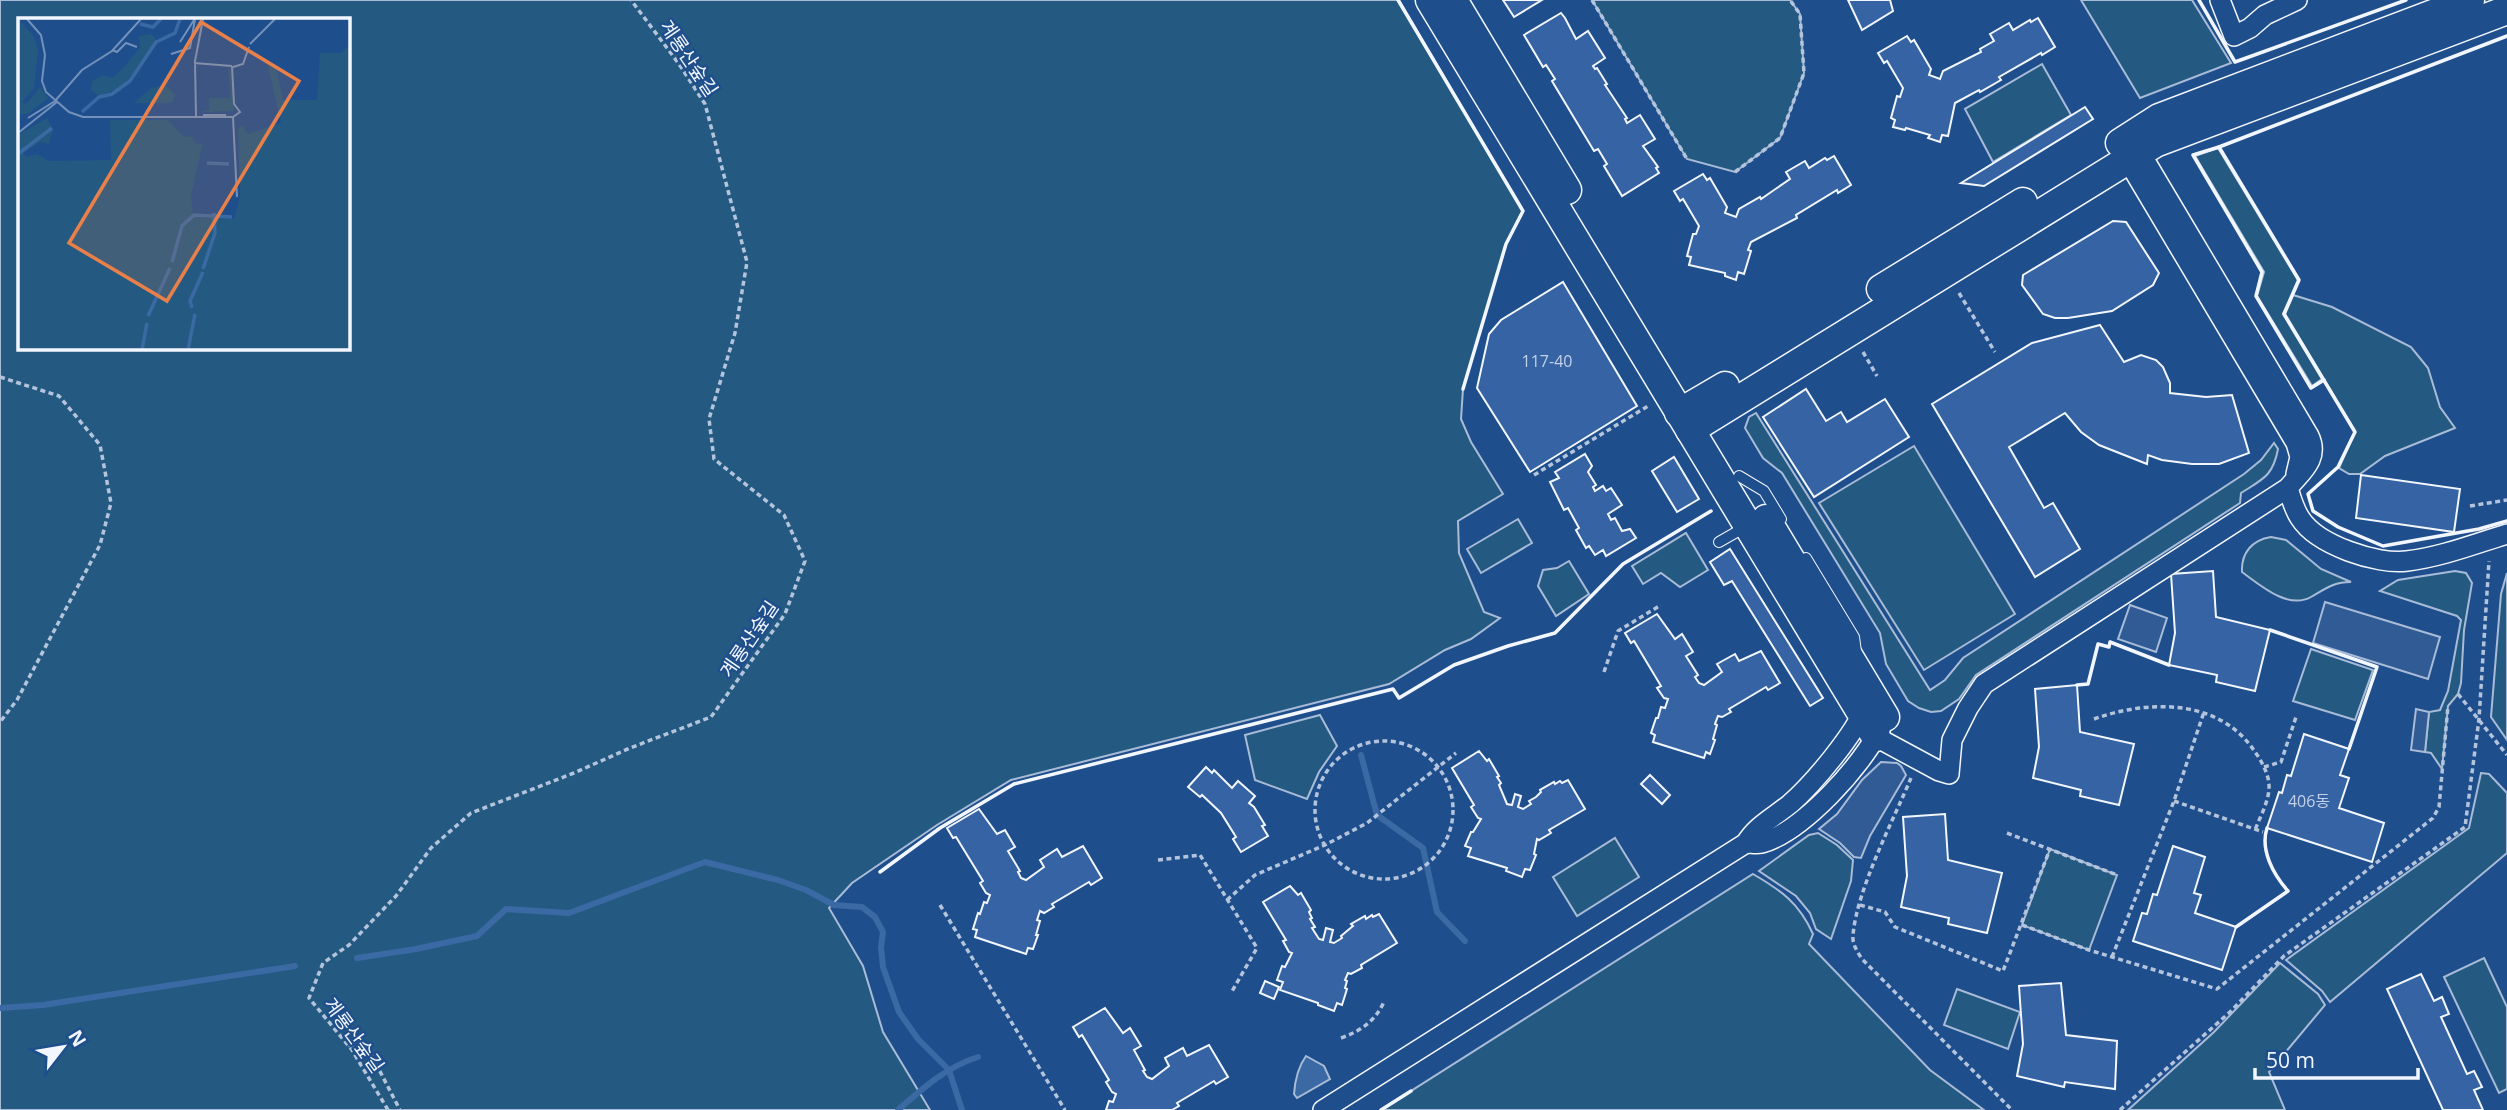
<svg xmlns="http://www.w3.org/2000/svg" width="2507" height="1110" font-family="'Open Sans','Noto Sans KR',sans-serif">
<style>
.green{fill:#245a82;stroke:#a8bbd7;stroke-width:2;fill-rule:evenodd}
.parking{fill:#305b95;stroke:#a8bbd7;stroke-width:2}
.water{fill:#3b69a3;stroke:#a8bbd7;stroke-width:2}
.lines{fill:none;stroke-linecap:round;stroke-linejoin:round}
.stream{stroke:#3b69a3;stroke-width:6}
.building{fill:#3563a3;stroke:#f2f6ff;stroke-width:2}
.lane-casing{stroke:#f2f6ff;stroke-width:12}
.street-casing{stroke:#f2f6ff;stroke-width:22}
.secondary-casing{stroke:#f2f6ff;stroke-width:31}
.path{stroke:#b3c4dc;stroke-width:3.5;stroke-dasharray:5 3.5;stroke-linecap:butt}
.lane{stroke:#1f4e8c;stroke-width:10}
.street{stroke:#1f4e8c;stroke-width:19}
.secondary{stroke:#1f4e8c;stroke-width:28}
.wall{stroke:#f2f6ff;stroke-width:3.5}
.labels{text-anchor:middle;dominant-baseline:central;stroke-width:5;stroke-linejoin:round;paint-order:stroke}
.number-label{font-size:16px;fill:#c3d1e8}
.street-label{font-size:19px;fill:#f2f6ff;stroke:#1f4e8c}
.inset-river{fill:none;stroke:#3b69a3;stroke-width:3.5}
.inset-road{fill:none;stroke:#7391ba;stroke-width:2}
.view{fill:#ea8049;fill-opacity:0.15;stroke:#ea8049;stroke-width:3.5}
.inset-edge{fill:none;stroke:#f2f6ff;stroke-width:3.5}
</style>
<rect width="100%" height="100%" fill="#1f4e8c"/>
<!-- green -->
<g class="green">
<path d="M0 0H1399L1523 211 1506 244 1463 389 1461 419 1471 442 1503 494 1458 521 1459 553 1484 612 1500 618 1471 639 1445 650 1389 684 1011 780 937 825 852 883 829 908 863 966 883 1032 930 1110H0ZM348 19V348H19V19Z"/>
<polygon points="1592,0 1790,0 1800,14 1804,73 1780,138 1735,172 1687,159"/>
<polygon points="2081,0 2192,0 2231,63 2140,98"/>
<polygon points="2042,64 2071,115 1993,162 1965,109"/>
<polygon points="2218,148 2298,280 2283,314 2322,379 2312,386 2257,296 2264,272 2195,156"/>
<polygon points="2293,295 2332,307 2411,347 2428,368 2440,407 2455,428 2385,456 2360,474 2349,474 2339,468 2355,431 2285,314"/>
<path d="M1756 413 1930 690 1945 680 1963 658 2244 474 2261 460 2274 443 2278 449C2273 476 2263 479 2241 493L2240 503 1976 675 1959 699 1941 711 1931 712 1919 708 1908 701 1886 664 1880 633 1782 473 1763 458 1745 428 1749 417Z"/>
<polygon points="1914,446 2015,614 1924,670 1819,503"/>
<polygon points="1518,519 1532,543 1481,573 1467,549"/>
<polygon points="1686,533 1708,570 1680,587 1661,573 1643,584 1632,566"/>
<path d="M2271 537 2286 540 2321 569 2351 582C2333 582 2325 589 2311 597 2288 610 2260 585 2242 572 2241 553 2252 540 2271 537Z"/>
<polygon points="1569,561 1589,594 1556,616 1538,586 1543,570 1557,568"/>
<polygon points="2455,571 2466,573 2472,583 2464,630 2461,683 2458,694 2448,706 2442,769 2431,753 2425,752 2429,712 2440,710 2448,691 2461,620 2457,616 2380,591 2398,580"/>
<polygon points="2507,573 2507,740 2491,717 2501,594"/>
<polygon points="2311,649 2373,670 2355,720 2293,701"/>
<polygon points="1320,715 1337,746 1319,772 1307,799 1255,780 1245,735"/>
<polygon points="2481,773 2489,774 2507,793 2507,853 2330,1002 2322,991 2286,960 2469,828"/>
<polygon points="1818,833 1837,845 1853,860 1851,881 1831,939 1816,929 1810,913 1796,896 1759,871 1809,835"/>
<polygon points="1615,838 1639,877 1577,916 1553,877"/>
<polygon points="2050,849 2117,875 2089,950 2022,925"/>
<path d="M1753 874C1782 891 1799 903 1813 934L1809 944 1930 1070 1984 1110H1381Z"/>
<polygon points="2484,958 2507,1007 2507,1089 2499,1093 2444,977"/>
<polygon points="2280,963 2318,994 2325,1005 2269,1072 2285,1110 2128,1110 2214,1032"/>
<polygon points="1957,989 2020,1012 2008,1049 1944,1025"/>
</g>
<!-- parking -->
<g class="parking">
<polygon points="2325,602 2440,637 2428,679 2313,643"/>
<polygon points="2130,605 2167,618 2156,652 2118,639"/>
<polygon points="2416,709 2429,712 2425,752 2411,750"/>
<polygon points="1881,762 1897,763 1901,766 1906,775 1870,836 1861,858 1854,857 1840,843 1819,829 1837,814 1862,780"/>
</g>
<!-- water -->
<path class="water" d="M1306 1056 1324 1066 1330 1079 1297 1098 1294 1094C1295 1080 1298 1067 1306 1056Z"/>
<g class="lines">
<!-- stream -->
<g class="stream">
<polyline points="1361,755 1377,815 1423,848 1437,912 1465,941"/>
<polyline points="357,958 416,949 477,936 506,909 569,913 705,862 778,880 806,890 834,905 862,907 875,917 883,932 881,947 883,967 899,1012 918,1039 949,1070 962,1110"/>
<polyline points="0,1008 43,1005 295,966"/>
<path d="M898 1110C922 1089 946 1067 978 1057"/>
</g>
</g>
<!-- building -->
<g class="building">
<polygon points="1503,0 1542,0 1514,17"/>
<polygon points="1848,0 1890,0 1893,11 1862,30"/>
<polygon points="1561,13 1565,18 1576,39 1588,31 1605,58 1593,66 1595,69 1597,68 1607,84 1605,85 1627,118 1625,119 1627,123 1640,115 1655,139 1643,146 1658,167 1656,168 1659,173 1622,196 1604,166 1607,164 1598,149 1594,151 1552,81 1555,79 1546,65 1543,67 1524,35"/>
<polygon points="2038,18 2055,47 2042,55 2041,53 1999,77 2001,80 1980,92 1979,90 1955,103 1948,136 1942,135 1940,142 1928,138 1930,135 1906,128 1905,130 1893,127 1895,120 1891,118 1897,96 1900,97 1903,88 1887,61 1884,63 1878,53 1907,36 1911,42 1914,40 1931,69 1929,75 1940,79 1943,71 1981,52 1980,49 1994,41 1990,34 2009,23 2013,30 2030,20 2031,22"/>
<polygon points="2085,107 2093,119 1984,186 1961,183"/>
<polygon points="1834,156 1851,185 1838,193 1837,190 1796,215 1797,218 1751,242 1748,250 1751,251 1744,274 1738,272 1736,280 1725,276 1725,273 1689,265 1691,257 1687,256 1693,234 1696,234 1699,226 1683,199 1680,201 1674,191 1703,174 1707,180 1710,178 1727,207 1725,213 1736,217 1739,209 1760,197 1761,199 1790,179 1786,172 1805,161 1809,168 1825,158 1827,160"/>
<polygon points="2113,221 2126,222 2159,273 2153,285 2112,311 2068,318 2055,318 2043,314 2022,285 2023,275"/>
<polygon points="1563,282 1637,406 1530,472 1477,388 1489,334 1501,320"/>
<polygon points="2100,325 2124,362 2141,355 2156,360 2163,367 2170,383 2170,393 2206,397 2232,395 2249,453 2219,464 2192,464 2162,460 2148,455 2147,464 2099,445 2081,432 2065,413 2009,447 2044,508 2053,503 2080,549 2035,577 1932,404 2032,343"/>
<polygon points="1806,389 1826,421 1841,412 1847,422 1885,399 1909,437 1814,497 1763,417"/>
<polygon points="1585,454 1592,466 1588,472 1596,485 1593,487 1595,491 1603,486 1606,491 1611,488 1622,505 1608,514 1611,520 1615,518 1622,531 1630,529 1636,538 1606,556 1603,550 1595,555 1589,546 1586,548 1576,530 1579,528 1568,508 1564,510 1550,482 1559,478 1555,472"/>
<polygon points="1674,457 1699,499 1677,512 1652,471"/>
<polygon points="2361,475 2460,489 2454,532 2356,518"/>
<polygon points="1730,549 1823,698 1810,706 1732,581 1724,585 1710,562"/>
<polygon points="2213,571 2216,617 2270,630 2255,691 2216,682 2217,675 2169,665 2175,633 2171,574"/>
<polygon points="1657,614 1675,639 1682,634 1693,652 1686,656 1698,675 1695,677 1699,683 1704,685 1722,672 1717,664 1735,654 1739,661 1761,651 1780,683 1768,690 1766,687 1729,709 1731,712 1722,717 1718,716 1715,724 1717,725 1713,739 1715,740 1710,754 1706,752 1704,758 1653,742 1655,735 1651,733 1656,718 1658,718 1661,707 1665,708 1668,699 1664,698 1657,688 1661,686 1634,641 1631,643 1625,633"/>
<polygon points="2077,685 2080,732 2134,744 2119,805 2080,796 2081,790 2033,778 2039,747 2035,689"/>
<polygon points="2304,734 2349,749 2340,775 2349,778 2339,808 2384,823 2372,862 2267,828 2279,792 2282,793 2287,775 2291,776"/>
<polygon points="1479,751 1487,761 1489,759 1499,776 1497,777 1501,783 1499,785 1507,804 1512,805 1515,794 1521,796 1518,807 1523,809 1531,804 1529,801 1536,797 1541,792 1540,790 1554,782 1555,784 1560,781 1562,783 1568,780 1585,809 1549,830 1551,833 1539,840 1537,839 1534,854 1536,855 1530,870 1525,869 1522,877 1506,871 1507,868 1468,856 1471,848 1465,846 1471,832 1473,832 1481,819 1478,818 1471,807 1474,805 1452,768"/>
<polygon points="1206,767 1212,773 1214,770 1232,788 1238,781 1255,796 1249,803 1254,807 1265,825 1262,826 1268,836 1241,852 1233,839 1236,837 1221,813 1202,795 1200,797 1188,787"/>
<polygon points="1650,775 1670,795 1662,804 1641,784"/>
<polygon points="979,809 997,834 1005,830 1015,847 1008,851 1020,871 1018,872 1021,878 1026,880 1044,867 1040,860 1057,849 1062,857 1083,846 1102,878 1091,885 1089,882 1052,904 1054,907 1044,913 1040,911 1037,920 1040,921 1036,935 1038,935 1033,949 1028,948 1026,954 975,937 977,930 973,929 978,913 980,914 984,902 987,903 990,895 986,893 980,883 983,881 956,837 953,838 947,828"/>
<polygon points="1945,814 1948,860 2002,873 1987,933 1948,924 1949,918 1901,907 1907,876 1903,817"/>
<polygon points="2173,846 2205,857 2194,893 2201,895 2195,913 2236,927 2222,970 2133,941 2142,913 2147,914 2153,894 2157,895"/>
<polygon points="1290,886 1298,895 1301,893 1311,910 1309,912 1312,918 1310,919 1315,927 1312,928 1319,939 1323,940 1326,928 1333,930 1330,942 1334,943 1342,938 1341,936 1353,926 1351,924 1365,916 1366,919 1372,915 1373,917 1379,914 1397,943 1361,965 1362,968 1351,974 1348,973 1345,980 1347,981 1345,988 1347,989 1342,1005 1337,1003 1334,1011 1318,1005 1318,1003 1280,990 1283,982 1277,980 1282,966 1285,967 1292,953 1289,952 1283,941 1286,940 1263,902"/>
<polygon points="2421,974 2434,1001 2442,997 2449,1014 2441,1017 2467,1074 2474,1071 2482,1087 2474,1090 2483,1110 2443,1110 2387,989"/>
<polygon points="1265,981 1279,987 1274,999 1260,993"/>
<polygon points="2061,983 2066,1035 2117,1041 2115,1089 2065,1082 2064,1087 2017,1076 2023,1044 2019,986"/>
<polygon points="1105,1008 1123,1033 1130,1028 1141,1046 1134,1050 1145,1070 1143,1071 1147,1077 1152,1079 1169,1066 1165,1058 1183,1048 1187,1056 1209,1045 1228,1077 1216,1084 1214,1081 1177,1103 1179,1106 1172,1110 1106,1110 1109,1101 1113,1102 1116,1094 1112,1092 1106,1082 1109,1080 1082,1035 1079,1037 1073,1027"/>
</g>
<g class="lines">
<defs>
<g id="lane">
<polyline points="1739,476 1764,491 1781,519"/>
<polyline points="1719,542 1747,526"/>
<polyline points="1806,558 1854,637 1856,652"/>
</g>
<g id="street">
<polyline points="2220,0 2234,36 2250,28 2265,15 2297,0"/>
<polyline points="2122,151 2296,443 2300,457 2296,474"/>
<path d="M2288 488C2291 498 2294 509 2300 518 2317 545 2377 565 2407 561 2441 557 2474 544 2507 534"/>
<path d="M1876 737 1939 771 1949 774 1952 740 1968 708 1984 684 2288 488C2301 472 2320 459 2309 436L2135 144"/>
<path d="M1746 843C1751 843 1757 844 1762 843 1803 831 1863 765 1881 727"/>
<path d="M1323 1110 1746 843C1756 826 1774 817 1790 804 1814 783 1854 735 1866 706"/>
</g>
<g id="secondary">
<polyline points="1430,0 1876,737"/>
<polyline points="1453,0 1567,190"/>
<polyline points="2120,143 2159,118 2470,0"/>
<polyline points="1881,289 2023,202"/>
<polyline points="1679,413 1725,386"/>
<polyline points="1690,430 2155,143 2507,10"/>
<polyline points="1766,519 1885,717"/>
</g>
</defs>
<!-- lane casing -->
<use href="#lane" class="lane-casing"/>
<!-- street casing -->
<use href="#street" class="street-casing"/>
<!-- secondary casing -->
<use href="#secondary" class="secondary-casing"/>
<!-- path -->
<g class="path">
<polyline points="1592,0 1687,159"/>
<polyline points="1735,172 1780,138 1804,73 1800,14 1790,0"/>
<polyline points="1959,293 1995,352"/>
<polyline points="1863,352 1877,376"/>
<polyline points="0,377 59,396 100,445 111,503 100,545 17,700 0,722"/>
<polyline points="1534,475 1648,406"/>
<polyline points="2470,506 2507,500"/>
<polyline points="1604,672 1618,631 1661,605"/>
<polyline points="2458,694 2507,755"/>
<path d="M2094 719C2147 700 2217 698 2253 749 2261 760 2270 775 2269 789 2268 803 2260 817 2255 830"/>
<circle cx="1384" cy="810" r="69"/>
<polyline points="2264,767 2281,762 2296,717"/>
<path d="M1911 778C1893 821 1857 889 1853 935 1852 944 1857 951 1862 959L2012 1110"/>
<polyline points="2174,801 2263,832"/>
<polyline points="2007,833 2117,875"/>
<polyline points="1158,860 1200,855 1257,948 1231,993"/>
<polyline points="1227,900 1255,875 1325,845 1367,823 1456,753"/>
<polyline points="940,905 1065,1110"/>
<polyline points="1860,905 1885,912 1895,927 2003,971 2050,849"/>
<polyline points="2022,925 2089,950 2217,989 2433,818 2439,807 2448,706"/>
<polyline points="2112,957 2174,801 2204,712"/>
<path d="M1341 1038C1361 1031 1375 1021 1384 1002"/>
<polyline points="349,1045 372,1056 400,1110"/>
<polyline points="388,1110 352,1050 309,998 323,963 349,945 396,896 431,848 471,813 574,773 630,748 711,717 785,614 805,561 784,515 714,459 709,419 735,333 747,262 705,104 679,64 631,0"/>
<polyline points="2120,1110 2230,1012 2284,956 2465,827 2479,719 2489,561"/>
</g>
<!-- lane -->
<use href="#lane" class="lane"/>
<!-- street -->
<use href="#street" class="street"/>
<!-- secondary -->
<use href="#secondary" class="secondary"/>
<!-- wall -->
<g class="wall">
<polyline points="1398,0 1523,211 1506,244 1463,389"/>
<polyline points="2199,0 2235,62 2406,0"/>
<polyline points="2507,36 2219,147 2299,280 2284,314 2355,432 2338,467 2308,494 2313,511 2338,527 2383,546 2479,529 2507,521"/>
<polyline points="2219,147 2193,155 2262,272 2256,296 2311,388 2324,380"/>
<polyline points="2270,630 2377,667 2349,749"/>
<polyline points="2077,685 2088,684 2098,644 2109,647 2110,642 2169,665"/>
<polyline points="880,872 940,828 1014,784 1393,689 1399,698 1454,665 1508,646 1555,633 1623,564 1711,511"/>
<path d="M2236 927 2288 891C2273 874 2260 850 2267 828"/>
<polyline points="1381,1110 1411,1091"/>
</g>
</g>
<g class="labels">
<!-- number labels -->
<g class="number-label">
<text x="1547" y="361">117-40</text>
<text x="2309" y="801">406동</text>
</g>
<!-- street labels -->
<g class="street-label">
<text transform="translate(689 58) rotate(56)">계룡산숲길</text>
<text transform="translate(749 639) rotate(-56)">계룡산숲길</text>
<text transform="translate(354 1035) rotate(54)">계룡산숲길</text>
</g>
</g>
<!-- overview -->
<g transform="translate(18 18)">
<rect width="332" height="332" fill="#1f4e8c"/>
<path d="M0 1 14 16 20 31 16 70 4 84 8 86 22 69 30 80 10 96H0ZM133 16 138 21 129 40 104 69 81 78 73 72 74 63 85 57 94 60 104 51 122 30 121 18ZM332 26V332H0V117L29 100 35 112 31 126 22 124 5 135 8 139 18 136 31 143 93 142 92 102H150L165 118 174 119 176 125 180 119 177 126 185 125 173 177 175 199 216 201 222 179 220 109 225 108 230 116 263 105 250 48 258 49 265 82H299L302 35H324ZM210 48 213 54 216 93 181 94 191 92V80H212ZM147 67 157 76 154 85H116L133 70Z" fill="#245a82"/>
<path class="inset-river" d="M122 6 135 9 143 1M64 94 81 79 94 76 112 63 138 24 157 15 162 1M0 136 34 110M189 145 211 146M154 244 164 208 176 197 214 199M185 251 197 215 196 195M174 290 172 283 185 254M130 298 152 250M124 332 129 305M170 332 177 296"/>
<path class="inset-road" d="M9 1 23 17 27 37M162 24 176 2M232 26 257 1M94 32 99 34 108 25 119 29M153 36 172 30 177 1M27 37 24 63 28 74 51 94 65 99H215L222 94 216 86 214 48M176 45 214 48M215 49 225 46 231 29M185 97H208M178 99 177 43 185 1M215 99 219 179M10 100 37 83 64 52 94 33 123 1M0 115 39 84"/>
<path class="view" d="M183 4 281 63 149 283 51 225Z"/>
<rect width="332" height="332" class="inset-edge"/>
</g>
<!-- north arrow -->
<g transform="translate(63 1047) rotate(59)" stroke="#1f4e8c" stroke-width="5" paint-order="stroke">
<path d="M0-5L12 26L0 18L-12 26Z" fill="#f2f6ff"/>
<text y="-10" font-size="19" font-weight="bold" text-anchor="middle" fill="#f2f6ff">N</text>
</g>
<!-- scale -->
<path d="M2255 1068v10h163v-10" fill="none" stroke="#f2f6ff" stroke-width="3.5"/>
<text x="2266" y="1068" font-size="21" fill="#f2f6ff" stroke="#1f4e8c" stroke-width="5" paint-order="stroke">50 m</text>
</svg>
